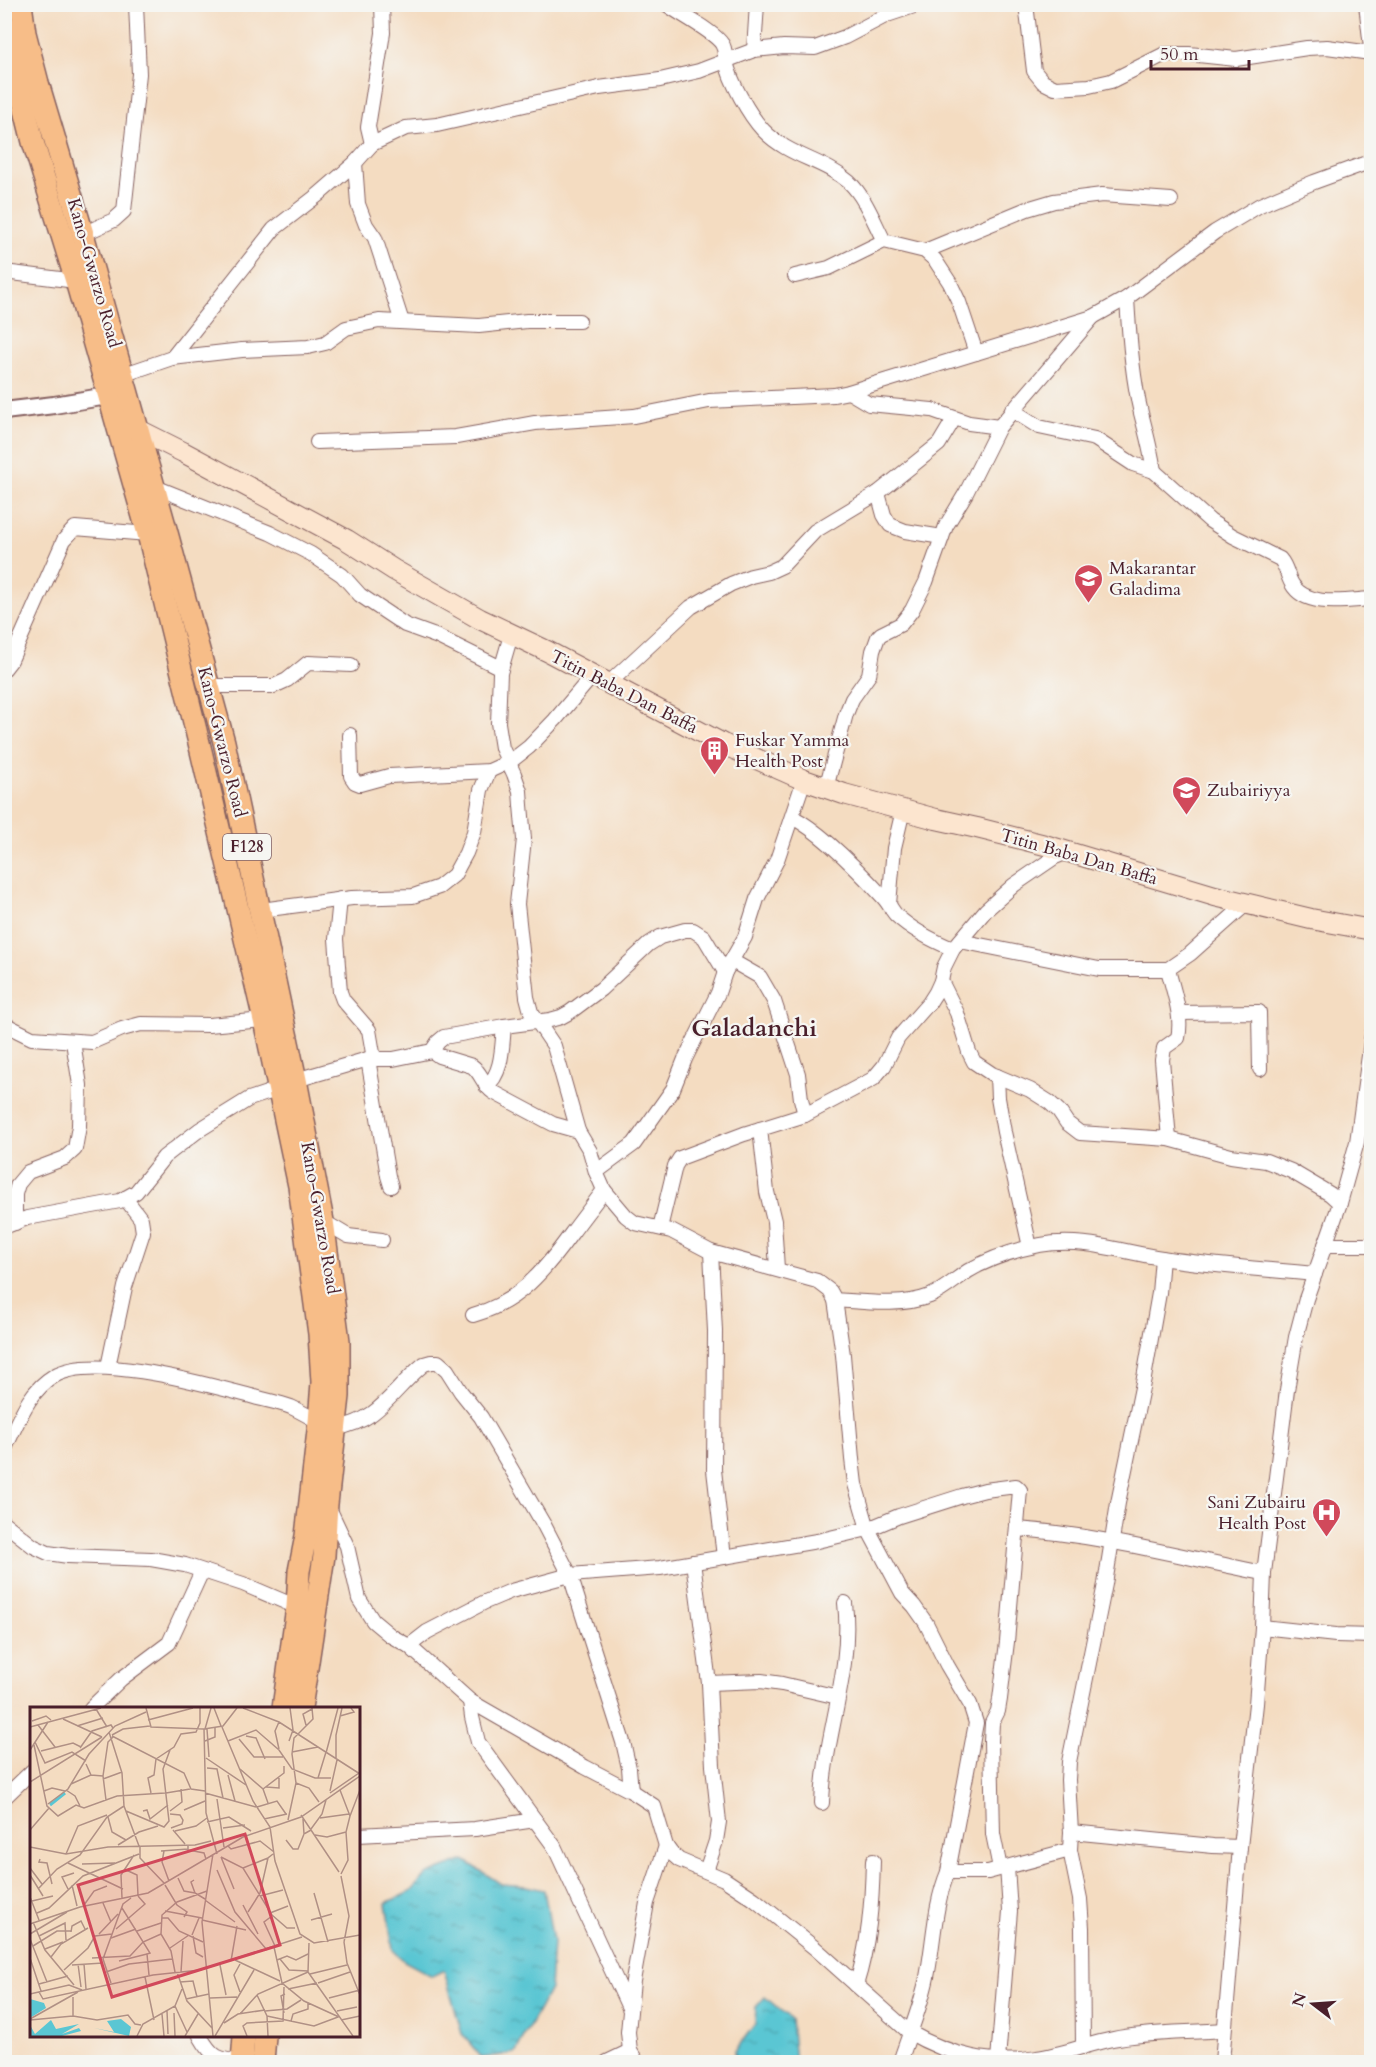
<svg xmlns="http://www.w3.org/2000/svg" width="1376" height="2067" font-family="Cardo,serif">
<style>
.water{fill:url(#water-ripples);stroke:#52727f;stroke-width:1.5}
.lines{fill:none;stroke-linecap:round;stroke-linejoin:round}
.minor-casing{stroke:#866160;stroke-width:16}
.tertiary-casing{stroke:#866160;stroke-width:20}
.secondary-casing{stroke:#866160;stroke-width:22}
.primary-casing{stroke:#866160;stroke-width:24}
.minor{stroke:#fff;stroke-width:14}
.tertiary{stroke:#fff;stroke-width:16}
.secondary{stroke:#fce5cf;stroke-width:20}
.primary{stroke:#f7bd88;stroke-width:21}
.labels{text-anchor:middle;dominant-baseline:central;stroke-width:4.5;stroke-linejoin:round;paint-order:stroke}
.shield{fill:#f6f6f2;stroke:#7e6067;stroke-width:1.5}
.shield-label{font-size:16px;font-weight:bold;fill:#4a1f2b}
.street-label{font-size:18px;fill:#4a1f2b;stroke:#f6f6f2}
.poi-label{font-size:18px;fill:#4a1f2b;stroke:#f6f6f2;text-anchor:start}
.district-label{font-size:24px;font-weight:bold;fill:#4a1f2b;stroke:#f6f6f2}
.inset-river{fill:none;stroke:#5ac6d3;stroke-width:3}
.inset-road{fill:none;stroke:#b09085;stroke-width:1.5}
.view{fill:#d1495b;fill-opacity:0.15;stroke:#d1495b;stroke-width:3}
.inset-edge{fill:none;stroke:#4a1f2b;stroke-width:3}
</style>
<defs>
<pattern id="water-ripples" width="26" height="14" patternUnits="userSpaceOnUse" patternTransform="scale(1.5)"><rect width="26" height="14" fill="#5ac6d3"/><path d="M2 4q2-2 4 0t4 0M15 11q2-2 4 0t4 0" fill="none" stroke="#4ca0ab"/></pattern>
</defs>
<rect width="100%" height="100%" fill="#f6f6f2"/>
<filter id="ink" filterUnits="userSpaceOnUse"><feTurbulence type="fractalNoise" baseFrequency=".0167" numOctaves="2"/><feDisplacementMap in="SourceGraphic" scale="12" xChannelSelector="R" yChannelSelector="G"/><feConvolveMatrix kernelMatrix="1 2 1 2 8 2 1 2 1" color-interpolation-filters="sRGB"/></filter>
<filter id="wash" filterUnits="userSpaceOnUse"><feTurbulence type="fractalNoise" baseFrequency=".008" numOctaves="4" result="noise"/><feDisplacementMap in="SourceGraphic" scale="24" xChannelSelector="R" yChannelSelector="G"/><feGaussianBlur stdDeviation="1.35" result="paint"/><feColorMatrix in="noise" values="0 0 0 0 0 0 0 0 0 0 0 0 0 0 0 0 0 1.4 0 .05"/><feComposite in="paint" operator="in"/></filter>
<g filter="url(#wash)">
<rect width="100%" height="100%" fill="#f4dcc1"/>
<!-- water -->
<g class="water">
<polygon points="464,1860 501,1884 526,1886 544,1890 553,1941 550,1989 515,2053 482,2058 462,2034 444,1970 432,1976 404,1961 393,1950 386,1903 412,1891 426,1875"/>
<polygon points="765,1997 791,2019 795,2062 736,2062 735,2051 755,2024 756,2007"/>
</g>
</g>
<g filter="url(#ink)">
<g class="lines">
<defs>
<g id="minor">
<path d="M666 4C678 13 715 32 722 44 726 50 724 55 726 61 730 81 749 115 763 130 789 157 822 159 849 182 865 197 874 222 884 241"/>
<polyline points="1026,4 1034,71 1043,82 1055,88 1089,86 1111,81 1165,54 1189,54 1236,59 1307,48 1327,47 1371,53"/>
<polyline points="1366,4 1372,56"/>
<polyline points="754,50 757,4"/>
<polyline points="372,144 368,127 383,33 382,4"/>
<polyline points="355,163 358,204 366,225 375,238 402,322"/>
<polyline points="83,234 114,220 124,211 139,74 136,4"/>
<polyline points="925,251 1027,209 1054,201 1102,195 1171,200"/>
<polyline points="4,272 76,281"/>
<polyline points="795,276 829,268 884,241 925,251 935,260 950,283 959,302 976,353"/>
<path d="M1127 298C1129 336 1132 376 1141 413 1146 432 1151 451 1154 471"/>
<polyline points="172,358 274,229 318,195 355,163 372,144 406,128 437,125 599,88 660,80 699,71 754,50 784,47 815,48 845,37 887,15 920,4"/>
<polyline points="122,375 172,358 242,350 308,347 325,343 346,328 379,321 479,326 527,321 579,321"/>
<polyline points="849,392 869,404 932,410 969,423 999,427"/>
<path d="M1012 410 1039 427 1095 439 1133 464 1154 471 1210 521 1233 536 1280 559C1287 567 1287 576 1292 584 1306 609 1349 600 1372 599"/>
<polyline points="317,442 456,437 535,423 634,416 709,401 834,395 849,392 1093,317 1127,298 1215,232 1260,205 1314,182 1372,161"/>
<polyline points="155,487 270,533 311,554 342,575 360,595 405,625 438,637 501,668"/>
<polyline points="878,493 884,515 890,525 905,531 942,537"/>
<path d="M511 635 500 673 498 723 502 748 514 774 520 791 521 805 524 839 517 904 527 997 531 1012 554 1046 578 1131 590 1151 596 1172 604 1190 626 1216 635 1223 671 1231 711 1252 817 1281 830 1291 835 1300C866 1302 901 1307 930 1296 943 1291 956 1279 968 1271 990 1258 1015 1250 1040 1245 1082 1237 1121 1252 1162 1258 1212 1266 1264 1269 1315 1274"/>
<polyline points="4,669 11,660 64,540 75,528 148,534"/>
<polyline points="608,684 691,607 731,584 751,576 769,572 782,566 815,531 878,493 939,444 954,419"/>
<polyline points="210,686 274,686 287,680 308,663 351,665"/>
<polyline points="350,735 351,776 355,782 360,784 389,776 489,771 511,761 529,747 555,720 593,675"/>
<polyline points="826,788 846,714 852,699 869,675 873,651 878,637 881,634 901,624 912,610 926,582 946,526 966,493 999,427 1093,317"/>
<path d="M792 817C822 832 860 872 883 897 889 903 891 910 897 916 912 930 934 941 953 949"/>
<polyline points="340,899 336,939 340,992 343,1000 369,1030 374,1059"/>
<polyline points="889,904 894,848 903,810"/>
<polyline points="261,910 352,898 413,896 439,887 454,875 466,853 474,832 481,790 489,771"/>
<polyline points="960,941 1099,969 1168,969 1190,954 1246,904"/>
<polyline points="732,961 760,977 774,1001 798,1074 801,1099 805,1115"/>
<path d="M1168 969C1173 991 1183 1015 1178 1038L1164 1048 1162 1060 1169 1139"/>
<polyline points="941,981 957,1013 969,1052 974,1062 992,1074 1030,1090 1049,1102 1059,1111 1067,1123 1080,1133 1169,1139 1231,1156 1266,1161 1291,1171 1330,1194 1340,1203"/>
<polyline points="1179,1013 1259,1012 1260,1069"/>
<polyline points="4,1024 32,1038 92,1042 122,1029 141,1024 209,1025 264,1020"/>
<path d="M432 1051 439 1056 472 1066C481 1072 483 1085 493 1092L553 1124 578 1131"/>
<polyline points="368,1059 388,1176 391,1186"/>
<polyline points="997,1076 998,1098 1004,1132 1030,1247"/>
<polyline points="296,1080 368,1059 393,1059 432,1051 438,1042 444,1037 504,1026 550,1020 561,1017 570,1012 601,989 649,944 660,937 685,930 693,930 704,937 725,972"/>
<path d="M486 1086C503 1075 502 1044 504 1026"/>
<polyline points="760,1129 767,1192 774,1221 777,1269"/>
<polyline points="596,1172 634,1144 673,1089 685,1059 718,993 725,972 745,937 757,899 777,860 804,780"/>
<polyline points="323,1221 348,1236 382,1240"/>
<polyline points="15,1223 15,1194 18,1184 28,1172 65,1158 75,1149 79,1126 80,1085 73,1042"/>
<polyline points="4,1227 27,1218 120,1201 136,1192 164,1157 199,1130 249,1099 279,1089"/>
<polyline points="660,1228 675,1166 680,1158 744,1134 805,1115 873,1079 884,1066 898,1038 929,1003 936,992 941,981 944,967 953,949 986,910 1014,885 1055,857 1068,852"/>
<polyline points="1325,1245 1372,1245"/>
<polyline points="711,1252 715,1331 714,1470 724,1557"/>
<path d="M835 1300 843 1355 852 1459 855 1484 868 1529 902 1593 914 1606 926 1623 947 1665 970 1704 976 1723 948 1872C934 1905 934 1942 927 1977 921 2007 909 2034 900 2062"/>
<path d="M473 1315C518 1303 545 1270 571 1234 582 1219 593 1205 604 1190"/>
<polyline points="108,1367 125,1287 143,1232 141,1219 125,1198"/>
<path d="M336 1428C380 1421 392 1390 424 1364L431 1362H438L447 1370 461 1392 481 1417 544 1525 570 1575 623 1742 629 1768 631 1791"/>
<path d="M4 1450C18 1423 27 1392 54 1376 93 1352 208 1385 251 1396 264 1400 278 1402 291 1407 300 1411 310 1417 319 1422"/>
<path d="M328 1506 347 1546 359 1599 373 1621 391 1636 409 1646 470 1701 585 1767 631 1791 654 1806 666 1846 671 1853 679 1860 724 1879 754 1899 816 1949 909 2032C948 2055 993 2066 1037 2058 1063 2054 1088 2044 1113 2039 1149 2032 1187 2033 1224 2030"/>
<polyline points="4,1523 33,1546 48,1553 68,1556 151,1559 185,1565 243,1584 297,1607"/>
<path d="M1017 1529C1101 1535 1182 1557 1264 1573"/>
<polyline points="693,1562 709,1683 713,1766 719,1822 716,1841 706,1871"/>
<polyline points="1262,1627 1336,1635 1372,1636"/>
<polyline points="409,1646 427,1632 485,1602 511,1591 570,1575 660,1568 817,1541 868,1529 899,1516 962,1496 985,1490 1016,1486 1020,1490 1007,1642 1000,1699 998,1711 992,1723 991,1741 993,1834 1000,1868"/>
<polyline points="709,1683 761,1681 782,1684 838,1697"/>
<polyline points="470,1701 472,1717 478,1742 554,1846 630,2010"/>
<polyline points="91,1708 121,1679 169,1643 202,1571"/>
<polyline points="4,1798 32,1771"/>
<path d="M822 1803C824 1736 853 1671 845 1603"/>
<polyline points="1071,1832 1213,1846 1240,1847"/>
<polyline points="358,1835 475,1829 535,1820"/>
<polyline points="948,1872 988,1872 1070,1850"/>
<path d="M856 1985C869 1945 872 1903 873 1861"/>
<path d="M200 2036C212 2057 218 2061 243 2061"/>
<polyline points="1083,2047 1082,1928 1080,1899 1070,1850 1071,1832 1068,1780 1069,1762 1105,1584 1118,1503 1144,1378 1159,1293 1162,1258"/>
<polyline points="998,2060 1010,1911 1007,1867"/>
<polyline points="607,2062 630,2051"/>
<polyline points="637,2062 630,2051 628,2032 633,1981 647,1903 666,1846"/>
<polyline points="1222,2062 1240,1847 1256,1704 1262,1627 1264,1573 1287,1390 1296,1337 1306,1299 1340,1203 1357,1142 1372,1034"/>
</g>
<polyline id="tertiary" points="4,411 54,405 119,394"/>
<polyline id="secondary" points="125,430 139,430 183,452 347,540 394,570 480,619 547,651 723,744 804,780 844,794 936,819 977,828 1045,845 1215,896 1311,919 1372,930"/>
<g id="primary">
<polyline points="21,4 25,33 38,83 83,234 166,529 224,742 296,1080 323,1221 339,1341 339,1396 327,1504 324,1556 301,1708"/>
<polyline points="4,25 33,142 76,281 148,534 201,751 264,1020 299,1186 319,1334 322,1382 319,1422 306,1536 299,1571 297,1607 283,1708"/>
<polyline points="242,2062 244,2036"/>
<polyline points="263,2062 265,2036"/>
</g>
</defs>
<!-- minor casing -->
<use href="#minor" class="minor-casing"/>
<!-- tertiary casing -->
<use href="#tertiary" class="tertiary-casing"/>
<!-- secondary casing -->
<use href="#secondary" class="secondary-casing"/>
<!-- primary casing -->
<use href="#primary" class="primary-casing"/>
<!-- minor -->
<use href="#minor" class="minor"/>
<!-- tertiary -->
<use href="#tertiary" class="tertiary"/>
<!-- secondary -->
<use href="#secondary" class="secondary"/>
<!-- primary -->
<use href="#primary" class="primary"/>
</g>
</g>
<!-- icons -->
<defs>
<symbol id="school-pin" viewBox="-11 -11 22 30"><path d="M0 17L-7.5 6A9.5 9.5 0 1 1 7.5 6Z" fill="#d1495b" stroke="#f6f6f2"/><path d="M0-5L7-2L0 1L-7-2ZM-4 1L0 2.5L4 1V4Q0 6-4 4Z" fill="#fff"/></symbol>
<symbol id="building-pin" viewBox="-11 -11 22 30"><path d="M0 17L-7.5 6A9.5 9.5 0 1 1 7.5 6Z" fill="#d1495b" stroke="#f6f6f2"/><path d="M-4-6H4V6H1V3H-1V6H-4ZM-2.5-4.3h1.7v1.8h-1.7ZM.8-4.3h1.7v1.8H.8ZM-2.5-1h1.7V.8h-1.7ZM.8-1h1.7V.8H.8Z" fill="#fff"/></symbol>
<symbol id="hospital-pin" viewBox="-11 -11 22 30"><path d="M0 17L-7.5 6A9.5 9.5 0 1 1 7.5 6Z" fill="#d1495b" stroke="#f6f6f2"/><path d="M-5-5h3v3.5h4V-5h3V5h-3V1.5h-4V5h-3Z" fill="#fff"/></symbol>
</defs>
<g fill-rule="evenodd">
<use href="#school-pin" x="1072" y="562" width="33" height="45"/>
<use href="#building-pin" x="698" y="734" width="33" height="45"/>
<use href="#school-pin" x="1170" y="774" width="33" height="45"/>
<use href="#hospital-pin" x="1310" y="1496" width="33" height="45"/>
</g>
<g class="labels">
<!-- shield labels -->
<rect class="shield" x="223" y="834" width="48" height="26" rx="4.5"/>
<g class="shield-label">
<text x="247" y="847">F128</text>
</g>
<!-- street labels -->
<g class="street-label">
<text transform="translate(94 273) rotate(74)">Kano-Gwarzo Road</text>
<text transform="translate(624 692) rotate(27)">Titin Baba Dan Baffa</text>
<text transform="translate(222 742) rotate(76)">Kano-Gwarzo Road</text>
<text transform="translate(1079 857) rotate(16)">Titin Baba Dan Baffa</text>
<text transform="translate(320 1218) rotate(80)">Kano-Gwarzo Road</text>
</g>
<!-- poi labels -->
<g class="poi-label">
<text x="1109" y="568">Makarantar<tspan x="1109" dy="21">Galadima</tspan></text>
<text x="735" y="740">Fuskar Yamma<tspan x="735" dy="21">Health Post</tspan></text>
<text x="1207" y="790">Zubairiyya</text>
<text x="1306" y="1502" text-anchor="end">Sani Zubairu<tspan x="1306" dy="21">Health Post</tspan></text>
</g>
<!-- district labels -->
<g class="district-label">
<text x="754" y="1028">Galadanchi</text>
</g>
</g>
<!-- overview -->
<g transform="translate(30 1707)">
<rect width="330" height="330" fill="#f4dcc1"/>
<path d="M0 292 14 296 16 301 0 311ZM91 312 101 320 99 329 64 321 84 325 77 314ZM21 313 26 322 49 317 32 327 49 321 51 324 32 329H0V318L5 327Z" fill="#5ac6d3"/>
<path class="inset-river" d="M20 98 35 86"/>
<path class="inset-road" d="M116 1 121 20 174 22 193 19 207 1M184 1 191 19M213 1 249 15 330 67M66 2 77 20M310 9 324 5 321 1M33 12 72 30M118 13 163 1M2 14 16 9 21 13M8 18 25 40M276 18 273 7 282 2M47 19 73 11M0 20 71 1M192 20 223 94 240 120 245 154 270 227 284 236 330 228M174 22 176 106 187 147M175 22 181 1M177 22 179 50M79 25 92 66 94 99 109 139M82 28 93 22 120 19M82 29 154 66 161 82 175 84M216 29 226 31 235 52M209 32 224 50H253M175 34 185 30V21M198 34 226 23 249 43 262 62 285 71H301M259 34 263 23 260 1M5 35 15 56 42 45 56 54M4 38 17 99 28 109 46 98 54 101 87 89 135 86M50 41 62 24 81 18 83 21M249 42 245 24 249 15M0 43 18 15M11 44 43 36 51 40M262 45 288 40M296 46 308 1M176 51 216 78M126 52 144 40 151 27 166 25 170 16V1M306 52V28L312 1M56 57 61 68 73 69M177 61 187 62 193 91M210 62 233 82 238 96M198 68 205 94M288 71 296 45M73 72 92 65M0 75 72 30M266 76 279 81 289 95M41 77 61 68M236 80 249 81V71M233 82 254 66V59M36 83 45 89 50 99M310 83 320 109 316 125 318 153 311 167M14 84 22 81 35 84M300 84 307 53M121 86 118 71 124 68 126 52M136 86 160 82M175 86 226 100M300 86 329 66M187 92 194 140M76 93 73 69 78 35 83 30M18 97 38 82 59 47 85 19 116 5M227 100 247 94 256 107M154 103 175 94M96 104 134 120 139 114 133 62 140 43M113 104 117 103 120 112 138 98M140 104 152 95 151 82M140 107 150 108 153 113 152 117 141 121M271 108 309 165M320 109 330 83M78 110 82 125 96 133M290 111 319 107M234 112 257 107M273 112 274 127 281 123M258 113 266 76 262 47 264 31 283 12 282 1M177 115 199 110 221 124M193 121 215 118M281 122 292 107 296 93M0 123 19 101M143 123 155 137M145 124 166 119 177 111M285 128 297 130 316 125M256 133 263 142H268L274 127M88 138 109 125 128 119M158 138V143L174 146 176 152M110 139V151L134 176M198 139 201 142 230 134 244 145M0 140 36 147 78 140 165 138 181 134M131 144 158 142M134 144 132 155 139 174M36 147 48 119 77 108M191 150 213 161 242 208 257 221H265M191 150 204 182M10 152 9 155 17 156 22 177M38 156 93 182M52 157 85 156M0 161 12 177M213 161 238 151M94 162 107 168 108 188M187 163 205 205 237 243M0 168 13 189M311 169 319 209 314 235M148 171 154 184 165 186M164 173 161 175 165 186 175 192M42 178 47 199M135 178 147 198 157 205 154 210M9 181 27 162 50 148 77 110 94 99M38 182 32 170 44 166M284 186 298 235M230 189 253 183M0 190 9 213M92 191 91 168 104 148M175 193 205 215M2 194 23 189M73 196 81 215M54 198 64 184 77 179M213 198 228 227M92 201 120 246 117 247 119 268M135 204 172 211M218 205 230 186 238 151 243 147M7 206 19 201 53 169 109 147M240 206 258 199M242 209 234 215 245 239M132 211H138L149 224 173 235M172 213 216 223M281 213 302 207M3 215 15 243 44 278M0 217 50 200 118 186 213 130 271 110 330 69M86 222 115 197 108 189M107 224 131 216M41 225 42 219 51 214 55 222M0 227 37 205M69 227 88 207M162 228 169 211M9 229 35 216 36 233M163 229 166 246 173 250M81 231 106 222M0 232 17 275M314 235 317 256 330 288M279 236 278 265 323 329M3 239 27 224H41M244 240 252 276 274 294 309 310M140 241 159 228M15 242 33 235M21 250 31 237 58 221M0 251 11 284M62 251 100 249 113 235 131 227M250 252 259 263 278 264M205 253 250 274M247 253 257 249 266 253 278 247M89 254 117 247M201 254 207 219M48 257 51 280M54 257 56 282M42 258 73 256M190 258 196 288M34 263 58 241 65 229 82 227M76 265 99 257 142 252M145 265 141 244 131 227 132 208 147 195 177 184M147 265 157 294 182 321M151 265 153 234M280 267 317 258M115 270 124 313M150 275 163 274 167 290M81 276 73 252 93 197 101 191M288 276 320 265M9 277 38 269M258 282 287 276M9 285 13 292 123 268 170 263 272 230M210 285 204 268 210 257M0 287 39 278 52 283M227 288 237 309 238 329M180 291 207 290M299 291 330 283M156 292 179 287M145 299 157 325M137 304 138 327M235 304 257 302 271 293M307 304 327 300M144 306 145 329M254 306 251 289 255 287M132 307 134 329M210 307 228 287 278 265M43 309V290M237 309 284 319 308 310M0 312 48 285M0 313 43 309 67 313 98 308 105 317 111 318M311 313 330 309M261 314 263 307 278 302V296M194 316 208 307 235 303M107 329 113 317 145 299 152 282M155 329 168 307M183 329 172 215 183 147M185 329 224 263M217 329 213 319 217 316 253 314 254 280"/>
<path class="view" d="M215 127 250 238 82 290 48 178Z"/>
<rect width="330" height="330" class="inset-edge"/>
</g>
<!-- margin -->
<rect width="1376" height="2067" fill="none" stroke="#f6f6f2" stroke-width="24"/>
<!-- north arrow -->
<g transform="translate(1313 2004) rotate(287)" stroke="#f6f6f2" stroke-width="4.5" paint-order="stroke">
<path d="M0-4.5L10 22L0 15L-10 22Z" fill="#4a1f2b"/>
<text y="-9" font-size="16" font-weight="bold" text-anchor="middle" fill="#4a1f2b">N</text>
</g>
<!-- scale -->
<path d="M1151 60v9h98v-9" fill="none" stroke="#4a1f2b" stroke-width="3"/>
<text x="1160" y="60" font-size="18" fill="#4a1f2b" stroke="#f6f6f2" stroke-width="4.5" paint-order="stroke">50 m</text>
</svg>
